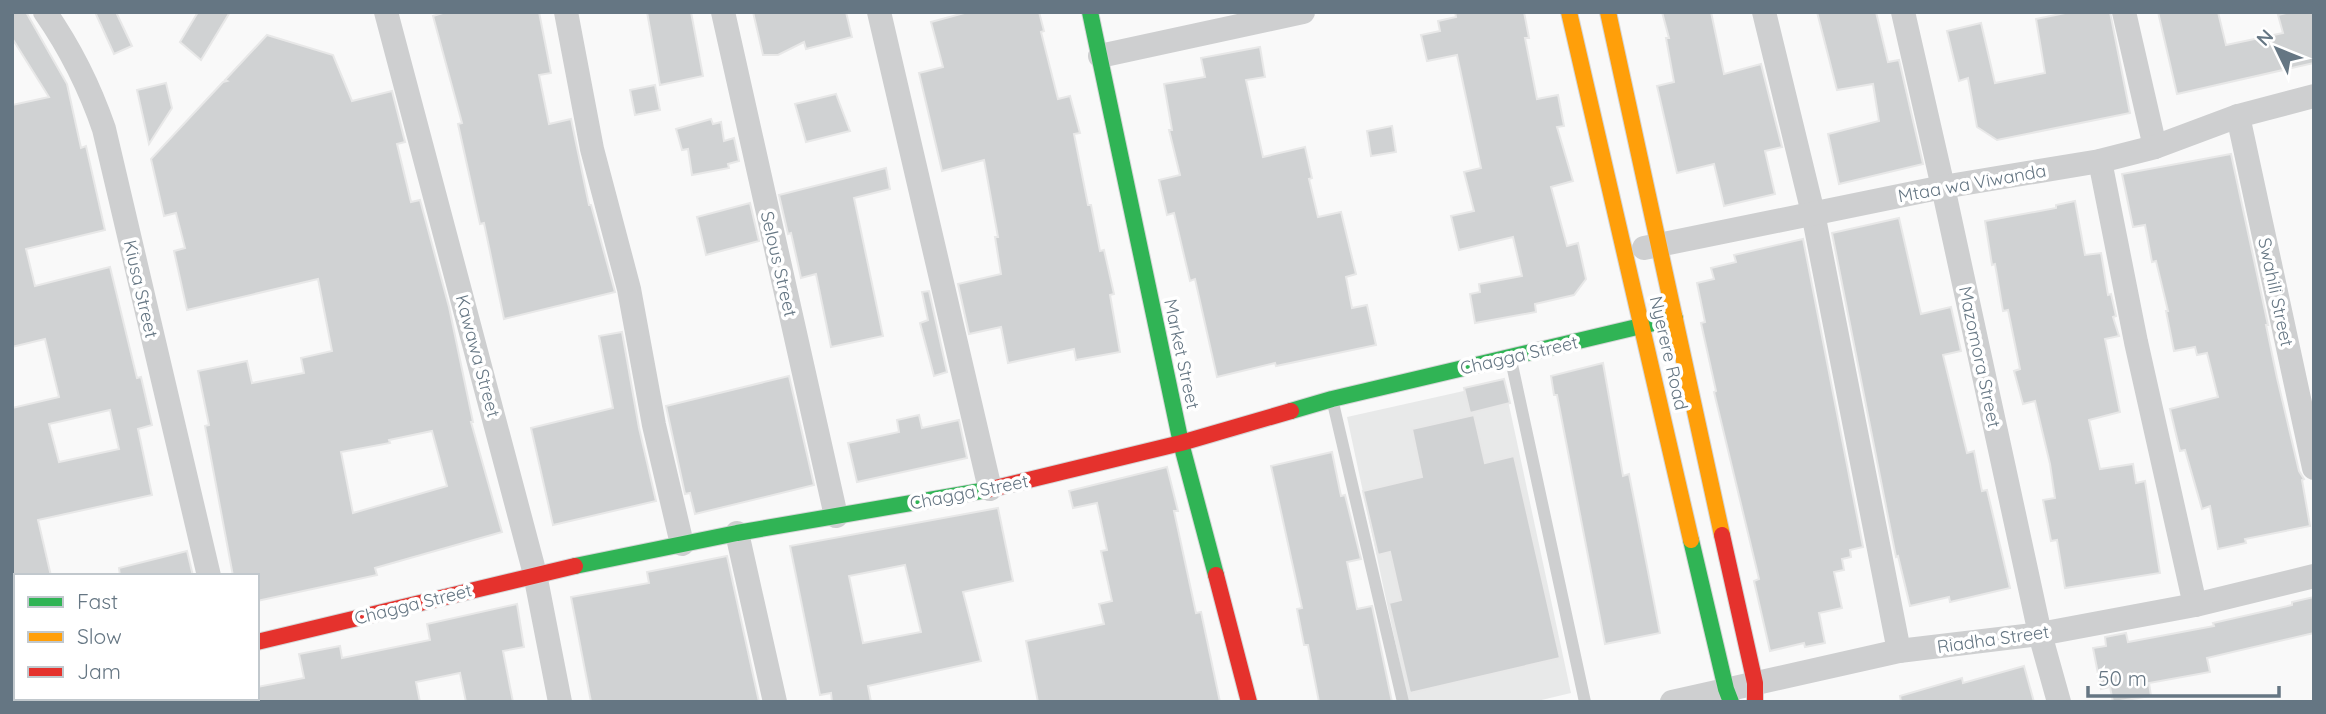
<svg xmlns="http://www.w3.org/2000/svg" width="2326" height="714" font-family="Quicksand,sans-serif">
<style>
.built{fill:#e8e9e9}
.building{fill:#d0d2d3;stroke:#e8e8e8;stroke-width:2;fill-rule:evenodd}
.lines{fill:none;stroke-linecap:round;stroke-linejoin:round}
.fast-casing{stroke:#d5d6d7;stroke-width:18}
.slow-casing{stroke:#d5d6d7;stroke-width:18}
.jam-casing{stroke:#d5d6d7;stroke-width:18}
.lane{stroke:#cecfd0;stroke-width:12}
.street{stroke:#cecfd0;stroke-width:24}
.fast{stroke:#30b455;stroke-width:16}
.slow{stroke:#ff9f0a;stroke-width:16}
.jam{stroke:#e5322d;stroke-width:16}
.labels{text-anchor:middle;dominant-baseline:central;stroke-width:7;stroke-linejoin:round;paint-order:stroke}
.street-label{font-size:18px;fill:#657683;stroke:#fff}
</style>
<rect width="100%" height="100%" fill="#f9f9f9"/>
<!-- built -->
<polygon class="built" points="1504,382 1571,693 1533,702 1408,702 1347,417"/>
<!-- building -->
<g class="building">
<path d="M12 12H26L67 84 81 148 86 146 105 230 26 249 35 286 110 267 137 378 141 377 152 425 138 429 152 495 38 520 51 576H12V408L59 397 45 339 12 347V105L49 97 12 38ZM110 410 119 449 59 462 49 424Z"/>
<polygon points="95,12 116,12 132,46 114,54"/>
<polygon points="198,12 230,12 201,60 180,42"/>
<polygon points="446,12 539,12 551,73 539,75 549,124 571,119 589,205 591,205 615,292 504,319 484,223 480,224 458,124 462,123 433,16"/>
<polygon points="647,12 691,12 703,76 660,85"/>
<polygon points="753,12 846,12 852,37 806,49 804,42 778,55 763,55"/>
<polygon points="968,12 1039,12 1044,31 1041,32 1058,99 1070,96 1080,133 1074,134 1088,205 1091,205 1100,251 1104,250 1114,294 1110,295 1120,352 1076,360 1074,349 1008,363 1001,327 969,334 958,284 1001,274 995,237 998,237 984,160 942,171 919,73 943,67 931,22"/>
<polygon points="1455,12 1524,12 1529,38 1525,38 1537,99 1558,95 1564,126 1557,127 1573,181 1551,187 1567,246 1578,243 1586,279 1574,295 1535,304 1536,312 1475,323 1470,294 1480,292 1479,284 1522,276 1513,237 1459,250 1451,216 1474,211 1464,172 1481,168 1457,55 1427,61 1421,35 1440,31 1438,21 1456,17"/>
<polygon points="1662,12 1711,12 1724,74 1761,64 1782,147 1765,151 1775,194 1724,206 1714,164 1677,173 1657,86 1674,82 1666,38 1669,38"/>
<polygon points="1817,12 1876,12 1888,62 1899,60 1923,164 1839,184 1828,134 1879,121 1873,84 1837,90"/>
<polygon points="2070,12 2110,12 2130,113 1997,140 1977,127 1968,78 1959,81 1947,31 1981,23 1995,83 2045,73 2036,19"/>
<polygon points="2158,12 2218,12 2226,45 2283,33 2278,15 2290,12 2314,12 2314,63 2177,94"/>
<path d="M267 35 333 55 352 101 392 91 405 142 397 144 411 202 420 200 449 307 473 422H471L502 532 375 568 377 575 257 601V576H233L205 426 209 425 198 371 247 361 252 383 304 373 301 358 332 351 318 279 187 310 174 251 185 248 176 213 164 216 151 159 223 82 227 81 225 80ZM432 431 447 486 353 513 341 452 390 443 389 440Z"/>
<polygon points="1260,47 1265,77 1246,80 1263,157 1305,147 1312,178 1309,179 1318,217 1341,212 1356,274 1346,277 1352,308 1367,305 1376,345 1276,366 1275,363 1217,377 1195,279 1190,281 1174,213 1167,215 1159,180 1180,175 1169,130 1172,130 1164,84 1205,77 1201,58"/>
<polygon points="166,83 172,108 149,144 137,90"/>
<polygon points="655,85 660,110 635,115 630,90"/>
<polygon points="836,94 850,131 806,142 795,104"/>
<polygon points="711,119 713,124 721,122 724,141 734,138 739,161 728,164 729,168 692,175 688,149 682,150 676,129"/>
<polygon points="1392,126 1396,152 1371,156 1367,131"/>
<polygon points="2231,154 2268,325 2266,325 2277,378 2299,471 2304,479 2302,480 2310,526 2245,539 2246,543 2218,549 2210,506 2202,509 2185,450 2180,451 2170,409 2218,397 2207,353 2197,355 2195,347 2174,351 2166,311 2168,311 2156,261 2152,262 2145,225 2133,227 2122,174"/>
<polygon points="886,168 890,189 854,198 883,336 831,347 816,274 801,278 791,233 788,234 779,195"/>
<polygon points="2075,201 2085,255 2101,253 2108,295 2111,294 2116,316 2113,317 2119,336 2105,339 2120,412 2089,420 2100,469 2133,464 2136,483 2145,481 2160,573 2065,588 2057,540 2051,541 2043,500 2055,498 2050,464 2035,401 2023,404 2014,371 2020,369 2008,310 2003,311 1995,264 1992,265 1985,221 2056,208 2056,205"/>
<polygon points="750,203 759,241 706,255 697,217"/>
<polygon points="1899,218 1921,314 1951,307 1961,351 1943,355 1967,453 1974,451 1982,491 1987,490 2010,588 1950,602 1949,597 1910,606 1898,556 1896,557 1832,233"/>
<polygon points="1803,239 1863,547 1850,550 1851,557 1842,559 1844,570 1834,572 1842,608 1819,613 1825,643 1805,647 1804,643 1770,651 1754,581 1759,579 1714,392 1716,391 1701,323 1705,322 1697,283 1714,279 1711,268 1736,262 1734,255"/>
<polygon points="929,291 947,372 934,376 920,323 928,320 922,292"/>
<polygon points="622,332 639,428 656,501 553,525 531,428 613,408 599,336"/>
<polygon points="1603,363 1623,476 1629,474 1660,633 1605,644 1557,395 1554,395 1551,376"/>
<polygon points="789,376 814,485 695,514 690,493 685,494 666,406"/>
<polygon points="1504,379 1510,403 1470,413 1464,388"/>
<polygon points="919,415 922,428 959,420 967,458 857,482 848,443 899,432 897,420"/>
<polygon points="1474,415 1485,463 1514,456 1560,658 1410,693 1389,603 1401,600 1390,552 1378,555 1363,491 1422,477 1412,429"/>
<polygon points="1332,452 1341,496 1345,495 1361,559 1347,562 1357,609 1372,606 1392,702 1319,702 1308,645 1304,645 1297,609 1302,608 1271,466"/>
<polygon points="1167,467 1178,511 1174,511 1196,613 1201,612 1220,702 1038,702 1026,641 1104,624 1099,604 1112,601 1101,551 1107,550 1097,503 1073,508 1069,491"/>
<path d="M998 508 1013 581 963 592 981 661 868 686 871 702H832L831 693 820 695 790 546ZM905 565 921 632 863 643 849 576Z"/>
<polygon points="187,551 193,576 120,576 119,568"/>
<polygon points="727,556 759,702 591,702 571,597 649,583 647,572"/>
<polygon points="2314,597 2314,633 2207,658 2210,672 2149,683 2151,696 2113,702 2110,687 2101,689 2093,648 2106,646 2105,637 2126,633 2128,642 2214,626 2213,623 2292,605 2292,602"/>
<polygon points="517,604 524,647 503,651 513,702 466,702 460,673 416,682 420,702 253,702 253,698 257,698 257,687 304,678 299,654 340,646 342,658 430,640 427,624"/>
<polygon points="2024,666 2034,702 1901,702 1900,696 1962,678 1963,683"/>
</g>
<g class="lines">
<defs>
<g id="fast">
<polyline points="1090,12 1181,443 1216,575"/>
<polyline points="1291,411 1332,399 1675,318"/>
<polyline points="1691,540 1726,689 1731,702"/>
<polyline points="575,566 737,533 987,490"/>
</g>
<g id="slow">
<polyline points="1569,12 1691,540"/>
<polyline points="1608,12 1722,535"/>
</g>
<g id="jam">
<polyline points="987,490 1181,443 1291,411"/>
<polyline points="1722,535 1755,683 1755,702"/>
<polyline points="1216,575 1249,702"/>
<polyline points="257,642 575,566"/>
</g>
</defs>
<!-- fast casing -->
<use href="#fast" class="fast-casing"/>
<!-- slow casing -->
<use href="#slow" class="slow-casing"/>
<!-- jam casing -->
<use href="#jam" class="jam-casing"/>
<!-- lane -->
<g class="lane">
<polyline points="1511,360 1585,702"/>
<polyline points="1333,403 1403,702"/>
</g>
<!-- street -->
<g class="street">
<path d="M45 12C70 48 90 88 104 129L209 576"/>
<polyline points="386,12 535,574 560,702"/>
<polyline points="566,12 592,149 629,289 654,425 682,544"/>
<polyline points="723,12 836,516"/>
<polyline points="879,12 990,489"/>
<polyline points="1764,12 1813,213 1899,651"/>
<polyline points="1903,12 1943,187 2040,634 2059,702"/>
<polyline points="2124,12 2155,147"/>
<polyline points="1100,56 1303,12"/>
<polyline points="2238,116 2314,468"/>
<polyline points="2100,161 2136,342 2195,605"/>
<polyline points="1644,248 1943,187 2100,161 2155,147 2238,116 2314,96"/>
<polyline points="737,533 775,702"/>
<polyline points="87,698 88,702"/>
<polyline points="238,698 239,702"/>
<polyline points="34,702 53,698"/>
<polyline points="1672,702 1899,651 2040,634 2195,605 2314,576"/>
</g>
<!-- fast -->
<use href="#fast" class="fast"/>
<!-- slow -->
<use href="#slow" class="slow"/>
<!-- jam -->
<use href="#jam" class="jam"/>
</g>
<g class="labels">
<!-- street labels -->
<g class="street-label">
<text transform="translate(1972 183) rotate(-10)">Mtaa wa Viwanda</text>
<text transform="translate(779 264) rotate(77)">Selous Street</text>
<text transform="translate(141 289) rotate(77)">Kiusa Street</text>
<text transform="translate(2276 292) rotate(78)">Swahili Street</text>
<text transform="translate(1669 353) rotate(77)">Nyerere Road</text>
<text transform="translate(1182 354) rotate(78)">Market Street</text>
<text transform="translate(1519 355) rotate(-13)">Chagga Street</text>
<text transform="translate(478 356) rotate(75)">Kawawa Street</text>
<text transform="translate(1980 357) rotate(78)">Mazomora Street</text>
<text transform="translate(969 492) rotate(-11)">Chagga Street</text>
<text transform="translate(413 604) rotate(-14)">Chagga Street</text>
<text transform="translate(1993 639) rotate(-8)">Riadha Street</text>
</g>
</g>
<!-- border -->
<rect width="2326" height="714" fill="none" stroke="#657683" stroke-width="28"/>
<!-- legend -->
<rect x="14" y="574" width="245" height="126" fill="#ffffff" stroke="#c1c8cd" stroke-width="2"/>
<rect x="28" y="597" width="35" height="10" fill="#30b455" stroke="#c1c8cd" stroke-width="2"/>
<text x="77" y="609" font-size="21" fill="#657683">Fast</text>
<rect x="28" y="632" width="35" height="10" fill="#ff9f0a" stroke="#c1c8cd" stroke-width="2"/>
<text x="77" y="644" font-size="21" fill="#657683">Slow</text>
<rect x="28" y="667" width="35" height="10" fill="#e5322d" stroke="#c1c8cd" stroke-width="2"/>
<text x="77" y="679" font-size="21" fill="#657683">Jam</text>
<!-- north arrow -->
<g transform="translate(2277 49) rotate(313)" stroke="#ffffff" stroke-width="5" paint-order="stroke">
<path d="M0-5L12 26L0 18L-12 26Z" fill="#657683"/>
<text y="-10" font-size="19" font-weight="bold" text-anchor="middle" fill="#657683">N</text>
</g>
<!-- scale -->
<path d="M2088 686v10h191v-10" fill="none" stroke="#657683" stroke-width="3.5"/>
<text x="2098" y="686" font-size="21" fill="#657683" stroke="#ffffff" stroke-width="5" paint-order="stroke">50 m</text>
</svg>
